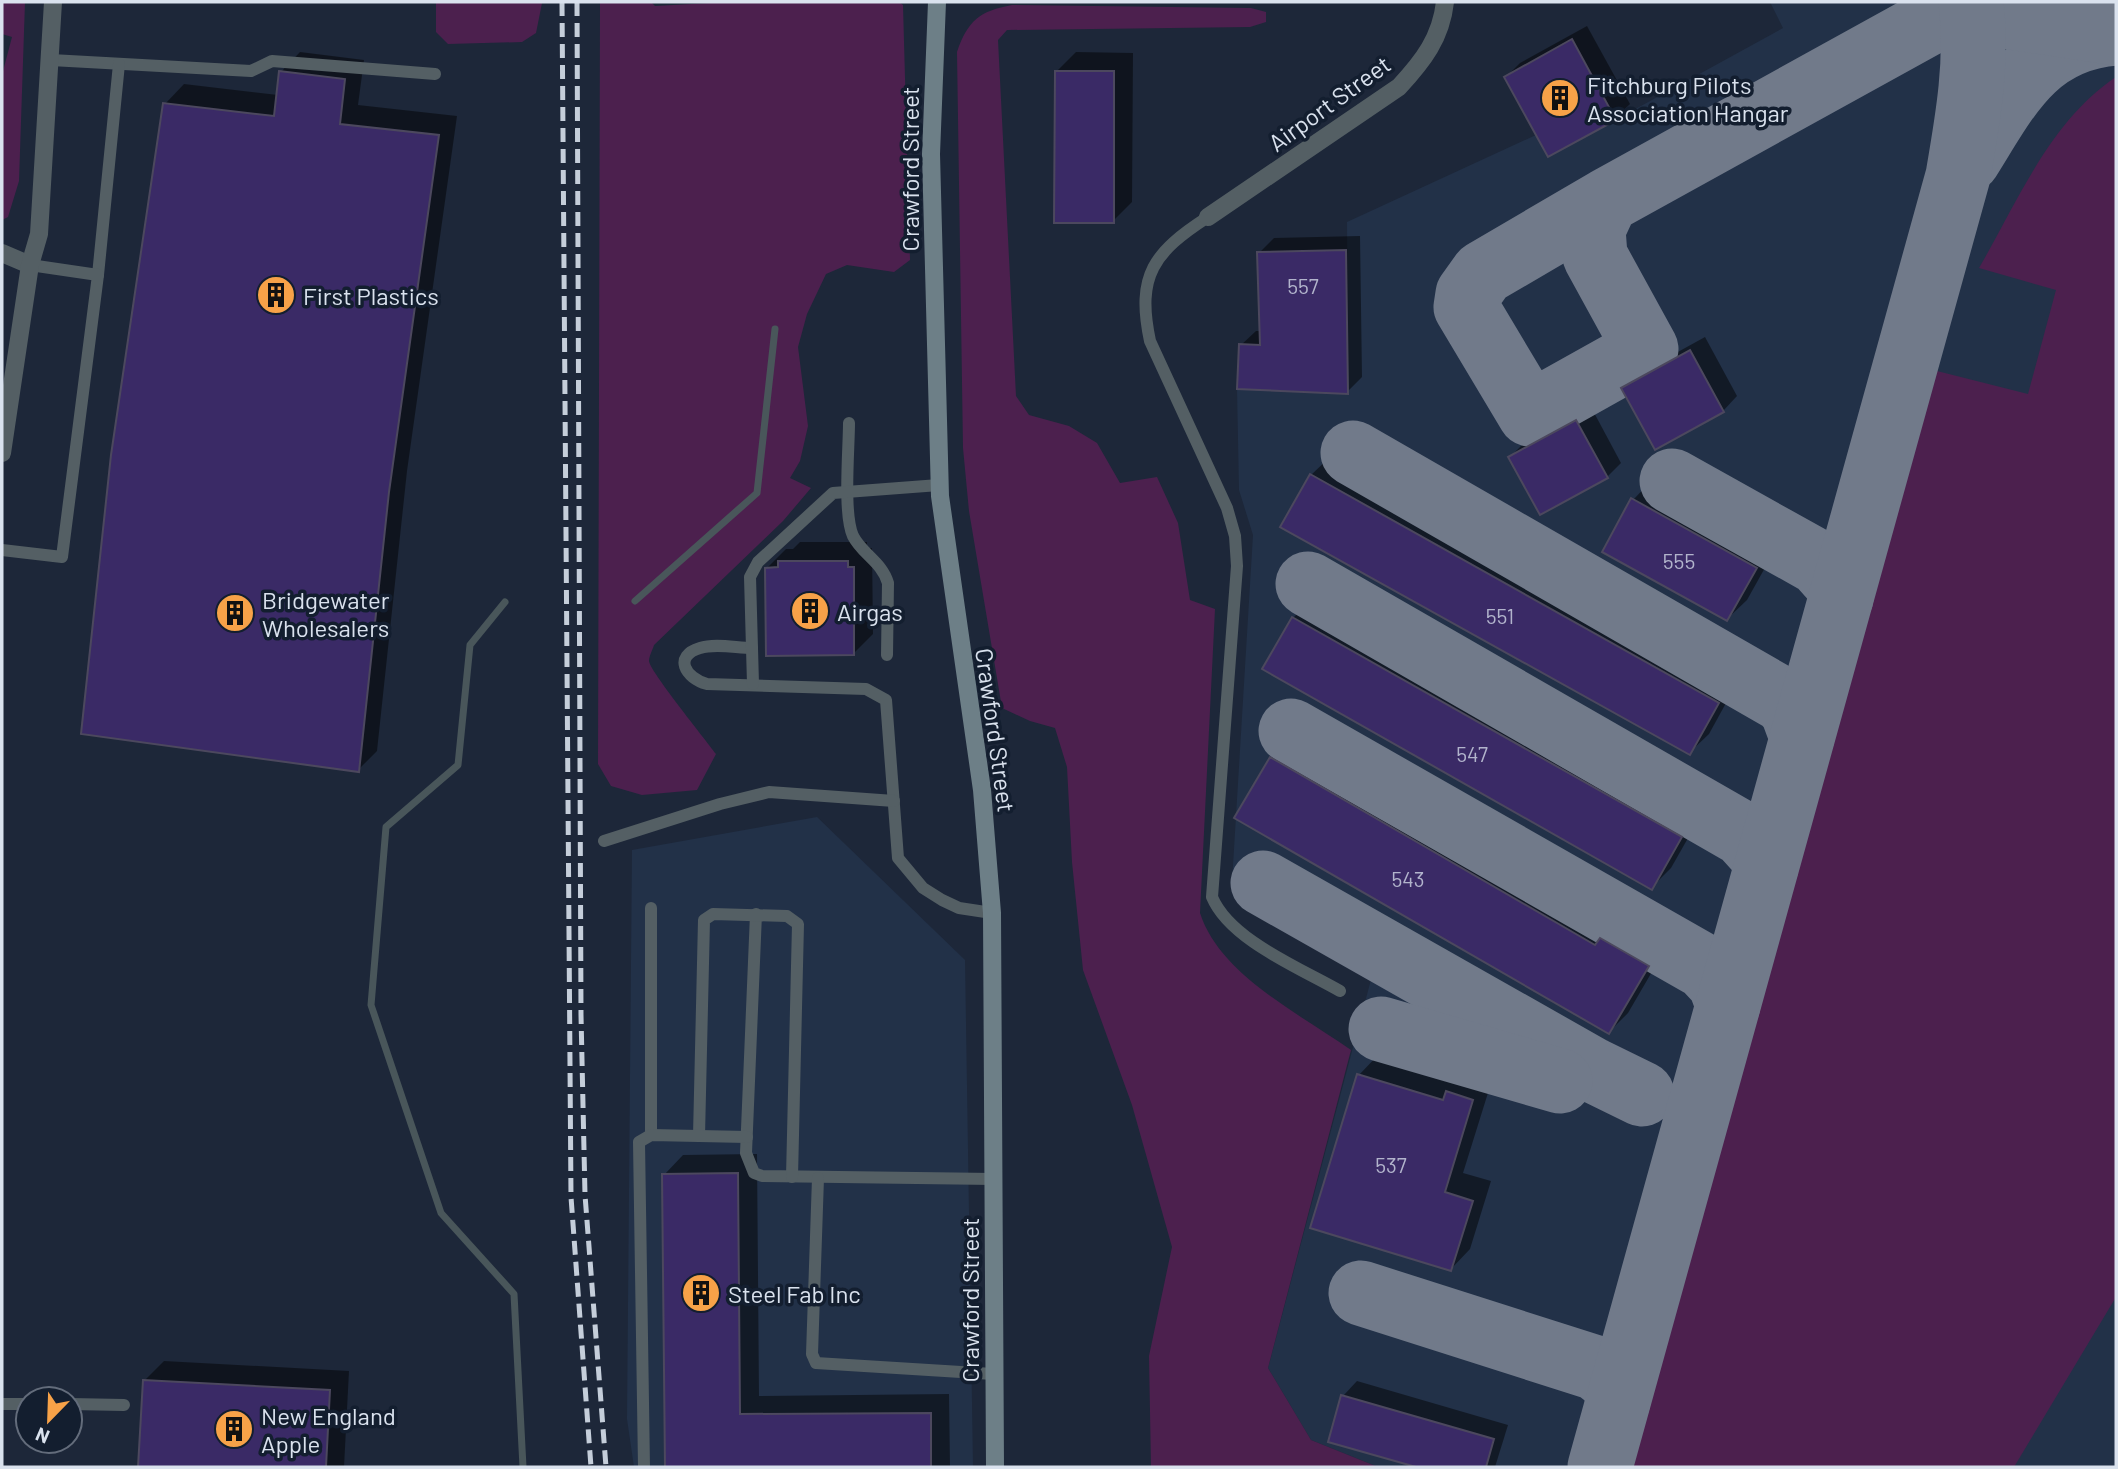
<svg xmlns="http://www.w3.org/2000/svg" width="2118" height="1469" font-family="Barlow,sans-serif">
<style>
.built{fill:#223148}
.green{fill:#4c204e}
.shadow{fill:#0007}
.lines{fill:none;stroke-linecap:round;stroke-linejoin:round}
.stream{stroke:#49565a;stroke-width:7}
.taxiway{stroke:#717a8a;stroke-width:65}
.building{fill:#3a2a66;stroke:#4c485e;stroke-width:2}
.service{stroke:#545f64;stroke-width:12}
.minor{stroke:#545f64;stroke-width:18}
.secondary{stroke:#6d7f87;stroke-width:18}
.rail{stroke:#c5ceda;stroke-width:5;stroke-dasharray:14 7;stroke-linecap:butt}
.labels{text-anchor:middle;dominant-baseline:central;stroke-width:7;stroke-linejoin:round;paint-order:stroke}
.number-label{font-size:21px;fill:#b2b4cc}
.poi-label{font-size:24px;fill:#dae2ee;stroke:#131e2f;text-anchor:start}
.street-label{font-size:24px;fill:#dae2ee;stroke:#131e2f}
</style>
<rect width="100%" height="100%" fill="#1d2739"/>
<!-- built -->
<g class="built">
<polygon points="1770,2 2116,2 2116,1467 1378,1467 1311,1440 1268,1368 1373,972 1247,906 1232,882 1253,535 1239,490 1237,389 1348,393 1347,222 1536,135 1548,157 1783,28"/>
<polygon points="817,817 965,960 973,1467 634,1467 627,1419 632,850"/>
</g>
<!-- green -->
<g class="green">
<polygon points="2,2 25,2 19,181 8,217 2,220 2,75 12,37 2,34"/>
<polygon points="436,2 542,2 542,3 536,33 522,42 448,44 436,32"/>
<path d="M600 2H651L655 6 728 2H899L903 5 910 260 894 272 847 265 826 274 807 314 798 347 808 426 800 461 790 478 811 488 783 521 654 645C653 649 649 656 649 661 649 670 705 739 716 754L697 790 642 795 611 786 598 764Z"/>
<path d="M1012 5 1251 8 1266 12V22L1250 27 1007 30 998 40 1016 396 1029 415 1069 426 1097 443 1120 483 1157 477 1178 523 1190 600 1215 609 1200 913C1220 975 1300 1014 1351 1050L1268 1368 1311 1440 1378 1467H1151L1149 1356 1172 1247 1132 1105 1083 970 1072 862 1067 767 1055 728 1030 721 1002 708 969 511 963 448 957 52C968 20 980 11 1012 5Z"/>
<path d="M2116 77V1297L2014 1467H1632L1937 371 2028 394 2056 290 1979 268C2018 201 2050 121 2116 77Z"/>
</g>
<!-- shadow -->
<g class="shadow">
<polygon points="1587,26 1630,104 1615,118 1548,155 1506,77 1520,63"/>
<polygon points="300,52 364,60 358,105 457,116 407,471 377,751 358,770 165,104 184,84 278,95 281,72"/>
<polygon points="1076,52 1133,53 1132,202 1113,221 1056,72"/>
<polygon points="1360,236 1362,377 1347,392 1241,345 1256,331 1261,331 1259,253 1274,238"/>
<polygon points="1705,337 1737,396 1723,411 1623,388 1638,374"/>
<polygon points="1591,407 1621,463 1607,477 1510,457 1525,442"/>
<polygon points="1331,456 1737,683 1709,734 1689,753 1311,475"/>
<polygon points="1652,480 1776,548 1747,600 1727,619 1633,500"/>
<polygon points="800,542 867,542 867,548 872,548 873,634 854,653 767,568 786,549 793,549"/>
<polygon points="1312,599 1700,817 1671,868 1652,887 1293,618"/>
<polygon points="1290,739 1614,926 1621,919 1667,946 1628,1013 1609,1032 1271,759"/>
<polygon points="1378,1055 1459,1080 1467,1072 1492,1080 1463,1173 1491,1181 1470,1249 1451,1269 1359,1075"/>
<polygon points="757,1154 759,1396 949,1394 950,1467 666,1467 664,1175 683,1155"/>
<polygon points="164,1361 349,1371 344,1467 140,1467 144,1381"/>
<polygon points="1357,1381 1508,1425 1495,1467 1423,1467 1330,1440 1343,1396"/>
</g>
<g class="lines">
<!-- stream -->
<g class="stream">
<polyline points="635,601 757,493 775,329"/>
<polyline points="505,602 470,645 458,765 386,827 371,1005 441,1213 514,1294 523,1467"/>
</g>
<!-- taxiway -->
<g class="taxiway">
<path d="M1968 160C2007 98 2034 39 2116 33"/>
<polyline points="1606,201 1593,229 1595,256 1646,349 1530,414 1466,307 1468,294 1483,273 1606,201 1939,17 1958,11 1972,11 2115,33"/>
<polyline points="1353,453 1783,700 1792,710 1802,737"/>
<polyline points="1672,481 1819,563 1836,582 1841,598"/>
<polyline points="1308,584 1743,834 1762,855 1766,867"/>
<polyline points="1291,731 1705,967 1720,983 1728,1005"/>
<polyline points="1263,883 1593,1070 1642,1094"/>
<polyline points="1381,1029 1560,1081"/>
<polyline points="1361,1293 1596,1368 1614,1382 1618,1401"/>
<path d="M1600 1467 1958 176C1968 118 1978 61 1971 2"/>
</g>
</g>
<!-- building -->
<g class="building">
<polygon points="1572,39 1616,120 1548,157 1504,77"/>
<polygon points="279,71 345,79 340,124 439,135 389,492 359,772 81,734 111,455 163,103 274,116"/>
<polygon points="1055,71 1114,71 1114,223 1054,223"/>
<polygon points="1346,250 1348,394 1237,389 1239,344 1260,345 1257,252"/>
<polygon points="1690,350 1724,412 1655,450 1621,388"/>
<polygon points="1576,420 1608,478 1540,515 1508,457"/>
<polygon points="1310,474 1719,703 1690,755 1280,527"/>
<polygon points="1631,498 1757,568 1727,621 1602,552"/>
<polygon points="778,561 848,561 848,567 854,567 854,655 766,656 765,568 778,567"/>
<polygon points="1292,617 1682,837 1652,890 1262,669"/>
<polygon points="1270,757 1595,945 1600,938 1649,966 1609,1034 1234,818"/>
<polygon points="1357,1074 1443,1100 1446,1091 1473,1100 1445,1192 1473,1201 1451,1271 1310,1228"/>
<polygon points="738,1173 740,1414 931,1413 931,1467 665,1467 662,1174"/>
<polygon points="143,1380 330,1390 326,1467 138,1467"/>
<polygon points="1341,1395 1494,1439 1486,1467 1416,1467 1328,1442"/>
</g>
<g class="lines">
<!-- service -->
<g class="service">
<polyline points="51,60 251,71 272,61 435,74"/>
<path d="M1208 217C1154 252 1136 275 1150 341L1227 508 1235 536 1237 566 1212 897C1230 940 1300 968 1340 991"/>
<polyline points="98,275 119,64"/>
<path d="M849 423C849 449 843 514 853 536 862 554 882 562 888 583L887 655"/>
<polyline points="2,550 62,557 98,275 30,265"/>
<path d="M752 648C737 648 715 643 700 648 673 656 685 678 707 684L866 689 886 700 898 858 923 888 942 900 959 908 992 913"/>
<polyline points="753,684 750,577 758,562 833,493 939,485"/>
<polyline points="604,841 720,804 769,792 894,801"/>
<polyline points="756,914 746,1153 754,1173 762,1176 994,1179"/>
<polyline points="651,1135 651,908"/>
<polyline points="699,1136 704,920 713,914 787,916 798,924 792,1177"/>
<polyline points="818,1178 812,1354 816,1363 993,1374"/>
<polyline points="2,1404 28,1404"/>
<polyline points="70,1404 124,1405"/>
<polyline points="644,1467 639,1142 651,1135 747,1137"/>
</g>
<!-- minor -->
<g class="minor">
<path d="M1208 217 1399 87C1423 61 1441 38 1445 2"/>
<polyline points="2,253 30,265"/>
<polyline points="2,453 30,265 39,234 53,2"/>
</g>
<!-- secondary -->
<polyline class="secondary" points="937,2 931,154 940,496 982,790 992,913 995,1467"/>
<!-- rail -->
<g class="rail">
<polyline points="562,2 571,1197 591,1467"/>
<polyline points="577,2 581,1015 585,1195 606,1467"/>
</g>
</g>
<!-- icons -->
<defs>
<symbol id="building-disc" viewBox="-11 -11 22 22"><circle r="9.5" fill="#f7a248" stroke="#131e2f"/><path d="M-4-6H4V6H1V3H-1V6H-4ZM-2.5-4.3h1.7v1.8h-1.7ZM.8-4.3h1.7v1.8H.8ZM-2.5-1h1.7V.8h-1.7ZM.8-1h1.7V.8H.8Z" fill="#111"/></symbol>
</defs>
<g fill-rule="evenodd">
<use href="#building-disc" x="1538" y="76" width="44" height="44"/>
<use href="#building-disc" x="254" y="273" width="44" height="44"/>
<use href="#building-disc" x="788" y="589" width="44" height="44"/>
<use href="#building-disc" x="213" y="591" width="44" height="44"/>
<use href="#building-disc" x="679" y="1271" width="44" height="44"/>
<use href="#building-disc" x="212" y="1407" width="44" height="44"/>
</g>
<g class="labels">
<!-- number labels -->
<g class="number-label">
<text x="1303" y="285">557</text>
<text x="1679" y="560">555</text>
<text x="1500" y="615">551</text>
<text x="1472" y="753">547</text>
<text x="1408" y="878">543</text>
<text x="1391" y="1164">537</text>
</g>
<!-- poi labels -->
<g class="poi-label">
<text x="1587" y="84">Fitchburg Pilots<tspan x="1587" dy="28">Association Hangar</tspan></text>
<text x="303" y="295">First Plastics</text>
<text x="262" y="599">Bridgewater<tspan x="262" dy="28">Wholesalers</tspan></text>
<text x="837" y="611">Airgas</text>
<text x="728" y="1293">Steel Fab Inc</text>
<text x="261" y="1415">New England<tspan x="261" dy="28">Apple</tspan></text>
</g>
<!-- street labels -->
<g class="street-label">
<text transform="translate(1329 103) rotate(-36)">Airport Street</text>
<text transform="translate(909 169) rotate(-90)">Crawford Street</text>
<text transform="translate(996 730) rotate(82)">Crawford Street</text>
<text transform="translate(969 1300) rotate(-90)">Crawford Street</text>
</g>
</g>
<!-- border -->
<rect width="2118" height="1469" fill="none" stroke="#dae2ee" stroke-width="7"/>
<!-- north arrow -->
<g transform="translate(49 1420) rotate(203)"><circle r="33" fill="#131e2f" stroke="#636c7b" stroke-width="2"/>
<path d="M0-5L12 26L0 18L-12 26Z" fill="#f7a248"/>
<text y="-10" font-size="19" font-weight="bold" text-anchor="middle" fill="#dae2ee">N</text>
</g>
</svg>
